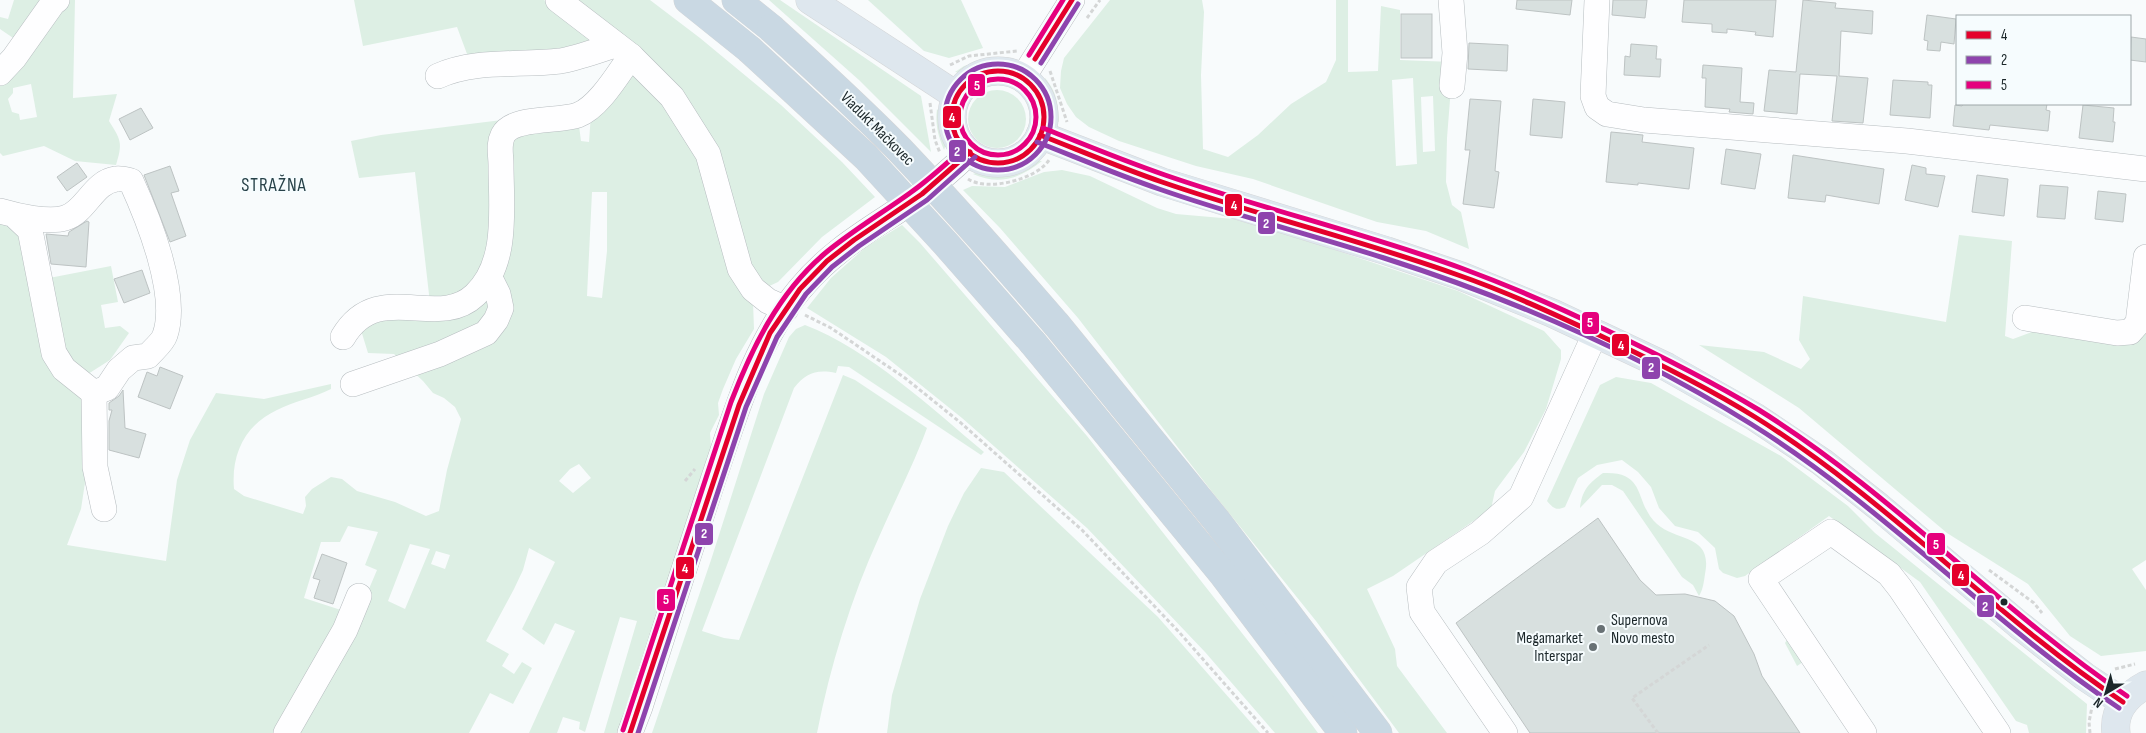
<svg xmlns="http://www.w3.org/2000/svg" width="2146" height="733" font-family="'Sofia Sans Condensed',sans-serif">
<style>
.green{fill:#ddefe4;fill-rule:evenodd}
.building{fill:#d8e0df;stroke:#bdc3c3}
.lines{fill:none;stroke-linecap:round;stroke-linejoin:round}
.minor-casing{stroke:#b7bdc0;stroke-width:26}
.major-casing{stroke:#d4d6d8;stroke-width:29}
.highway-casing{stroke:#d4d6d8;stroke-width:29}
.path{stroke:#d4d6d6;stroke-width:3;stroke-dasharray:4 2.5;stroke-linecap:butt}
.minor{stroke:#fefeff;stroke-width:25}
.major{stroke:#dee7ee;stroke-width:28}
.highway{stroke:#c9d8e3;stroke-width:28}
.highway-bridge-casing{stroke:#d4d6d8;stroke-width:29;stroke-linecap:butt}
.highway-bridge{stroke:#c9d8e3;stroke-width:28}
.bus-1-casing{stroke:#f6fcfe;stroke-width:9}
.bus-2-casing{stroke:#f6fcfe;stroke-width:9}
.bus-3-casing{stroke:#f6fcfe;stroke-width:9}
.bus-1{stroke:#e4002b;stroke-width:5}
.bus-2{stroke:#8e44ad;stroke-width:5}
.bus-3{stroke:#e5007d;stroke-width:5}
.bus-dot{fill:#1b272a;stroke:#f6fcfe;stroke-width:2}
.poi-dot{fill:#687174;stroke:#f6fcfe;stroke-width:2}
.labels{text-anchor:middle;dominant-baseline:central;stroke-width:4;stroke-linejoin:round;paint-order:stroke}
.street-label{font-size:16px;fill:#1b272a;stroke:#f6fcfe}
.poi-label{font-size:16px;fill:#1b272a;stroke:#f6fcfe;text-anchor:start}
.quarter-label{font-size:19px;letter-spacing:1px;fill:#284249;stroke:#f6fcfe}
.line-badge{stroke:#f6fcfe;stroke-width:2}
.badge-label{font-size:14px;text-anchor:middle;font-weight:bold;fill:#fff}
</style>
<rect width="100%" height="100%" fill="#f8fbfc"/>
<!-- green -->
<g class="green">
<polygon points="14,0 46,0 19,42 0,29 0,17 8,19"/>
<path d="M67 0H75L73 98 117 94 109 121C121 140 123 143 116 165L75 161 44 146 3 156 0 153V80ZM31 84 37 117 20 120 19 114 12 112 8 99 13 93V88Z"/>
<polygon points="354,0 544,0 599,43 470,62 457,27 363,46"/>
<polygon points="570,0 650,0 700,38 781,105 842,162 875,197 822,237 778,282 763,289 748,272 710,141"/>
<polygon points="769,0 780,0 921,96 931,152 859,80"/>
<polygon points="868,0 961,0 983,48 949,58 924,51"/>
<path d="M1110 0H1202L1204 12 1201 75 1203 149 1228 157 1258 135 1291 104 1326 82 1336 60V0H1348V72L1378 71 1381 6 1400 10V60L1453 62 1447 138 1446 182 1452 205 1461 212 1469 249 1426 231 1377 222 1253 179 1196 166 1119 141 1089 127 1076 117 1067 104 1060 88 1061 71 1064 58ZM1413 78 1417 164 1396 166 1392 80ZM1433 96 1435 151 1423 152 1421 97Z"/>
<path d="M996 57 1014 58C999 69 1001 62 987 67 970 72 976 75 955 72L964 66Z"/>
<path d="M635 72 660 95 702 158 753 302 754 329 736 359 723 389 718 403 719 415 710 433 711 448 626 733H604L637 621 620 617 585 732 579 729 580 722 563 717 557 733H529L575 631 555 623 544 645 522 629 555 562 529 548 523 570 514 589 486 641 509 654 502 666 514 674 522 662 532 668 513 704 490 693 469 733H291L363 603 377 570 365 565 378 532 348 526 340 542H321L304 598 347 612 281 733H0V215L14 220 82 389 88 463 81 509 67 545 166 561 177 480 190 440 216 393 264 399 331 384V389C314 398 294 401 277 410 245 425 231 454 234 489L244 496 303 514 306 506 305 497 312 489 331 477 342 479 357 491 395 502 426 516 439 511 447 470 461 419 455 407 444 398 433 393 423 381 394 354 368 353 360 327 482 292 509 136 578 118 581 141 589 142 591 114ZM592 192H607V251L602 298 587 296ZM579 464 591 478 573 493 559 481 570 469ZM410 544 430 549 405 609 388 601ZM436 551 450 555 445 569 431 564Z"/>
<path d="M1045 78C1057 92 1058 104 1059 122L1051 119 1042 92Z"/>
<circle cx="997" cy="119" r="29"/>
<path d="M937 109C949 122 950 134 944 150 938 136 935 124 937 109Z"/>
<polygon points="510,119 496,233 474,287 430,303 415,172 359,178 351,141 381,135"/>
<path d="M1030 161H1042C1021 178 999 186 973 174L986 169 1013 167Z"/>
<polygon points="1062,170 1090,176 1157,208 1176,214 1245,220 1458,291 1544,331 1561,350 1561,359 1546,409 1524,452 1495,491 1491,509 1393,576 1367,589 1395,649 1397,666 1447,733 1399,733 1316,621 1213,493 1078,318 1000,228 963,190 972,186 1005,187 1044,172"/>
<polygon points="902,225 920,243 1087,436 1278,679 1318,733 1275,733 1205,652 1087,528 962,418 886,357 807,308 831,278 866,247"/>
<polygon points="1959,235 2012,241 2005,336 2013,339 2035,331 2146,318 2146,560 2132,569 2146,590 2146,651 2101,656 2070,636 2028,584 1947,533 1799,408 1699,345 1764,352 1801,369 1810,359 1799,340 1803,296 1946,322"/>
<polygon points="111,266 118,302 101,305 105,328 120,326 129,333 110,360 88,374 57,346 44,279"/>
<path d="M805 325C870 350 931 408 984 452L981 455 849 367 838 366 836 373C816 369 806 373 794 388L702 631 724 638 739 640 843 375 855 380 927 428C913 466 895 500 879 537 851 598 830 667 817 733H652L711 560 764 394 789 337 796 329Z"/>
<path d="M1616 377 1651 383 1781 456 1848 506 1875 533 2087 704 2086 733H2029L2027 725 2016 721 1920 582 1829 516 1745 576 1737 578 1723 573 1719 569 1715 548 1698 532 1675 526 1659 508 1651 487 1638 472 1622 460 1597 465 1578 478 1565 507C1556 511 1553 508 1547 501L1600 385Z"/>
<polygon points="981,468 1004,472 1158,617 1260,733 887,733 892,695 920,599 948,526 964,493"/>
<path d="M1603 473C1648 471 1633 502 1657 524 1677 542 1713 534 1705 574 1704 581 1703 590 1699 596L1693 585 1682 577 1623 491 1612 485H1602L1580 508C1582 490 1589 483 1603 473Z"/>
<polygon points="1788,638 1803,662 1797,666 1785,643"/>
</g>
<!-- building -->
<g class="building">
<polygon points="1517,0 1572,0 1570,15 1516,9"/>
<polygon points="1613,0 1647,0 1645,18 1612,15"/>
<polygon points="1684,0 1776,0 1773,37 1755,35 1756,32 1727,29 1727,33 1712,32 1712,24 1682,22"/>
<polygon points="1803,0 1836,3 1835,8 1873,11 1872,34 1841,31 1839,76 1868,78 1863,123 1832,121 1837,76 1800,74 1797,114 1764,111 1769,70 1796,72"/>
<rect x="1401" y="14" width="31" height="44"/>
<polygon points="1927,15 1956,19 1954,44 1941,42 1940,51 1927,50 1928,41 1924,40"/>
<polygon points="2131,37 2146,39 2146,62 2130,60"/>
<polygon points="1469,43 1508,45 1507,71 1468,69"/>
<polygon points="1631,44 1657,46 1656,59 1661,59 1660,77 1624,75 1625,56 1630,57"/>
<polygon points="1703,65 1742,68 1740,102 1754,103 1753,114 1729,112 1730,109 1705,107 1706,78 1702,78"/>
<polygon points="1893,80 1928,82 1928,85 1932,85 1930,118 1890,115"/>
<polygon points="1470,99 1501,101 1495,171 1499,172 1494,208 1463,204 1470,150 1465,150"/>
<polygon points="1533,99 1565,102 1562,138 1530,135"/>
<polygon points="1963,104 2047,104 2046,110 2050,111 2048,131 1990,125 1989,130 1953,126 1955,105 1962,106"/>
<polygon points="2083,105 2114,108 2113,122 2115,122 2113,142 2079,138"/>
<polygon points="141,108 153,128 130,140 119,119"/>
<polygon points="1611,132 1643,135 1642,142 1694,148 1689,189 1638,183 1638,185 1606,182"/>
<polygon points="1726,149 1761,154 1755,189 1721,184"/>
<polygon points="1793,155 1884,169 1879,204 1826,195 1825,202 1788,198"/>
<polygon points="77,163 87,177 67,191 57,177"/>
<polygon points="1912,165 1926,168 1926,174 1945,176 1938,207 1905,200"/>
<polygon points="170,166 179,191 171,193 186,236 170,242 144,175"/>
<polygon points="1977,175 2008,179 2004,216 1972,212"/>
<polygon points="2040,185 2068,187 2065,219 2037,217"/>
<polygon points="2098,191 2126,194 2123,222 2095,219"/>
<polygon points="87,221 89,222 86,267 51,264 46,234 68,236 69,232"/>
<polygon points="142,270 150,293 124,303 114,279"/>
<polygon points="160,367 183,376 170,409 138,397 147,372 157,376"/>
<polygon points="123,390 125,428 146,434 139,458 109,450 109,421 112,410 109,410 109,403 119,396"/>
<polygon points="1598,518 1640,580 1656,595 1685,594 1715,601 1734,616 1754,654 1762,676 1800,733 1530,733 1456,623"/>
<polygon points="322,554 347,563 333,604 314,598 320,580 313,578"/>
</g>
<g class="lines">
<defs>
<g id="minor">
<polyline points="558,0 631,56 672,97 708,154 740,269 753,289 768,301 786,309"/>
<polyline points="1451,0 1455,53 1452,86"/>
<polyline points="1597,0 1593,96 1597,107 1607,114 1644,120 1907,141 2146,169"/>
<polyline points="0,73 14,58 53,3 57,0"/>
<path d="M438 76C476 59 520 66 560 61 578 58 598 50 616 45"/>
<polyline points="1022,79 1072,0"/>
<path d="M0 211C17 216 48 223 65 218 86 212 93 182 116 179 120 178 127 180 131 181 148 218 179 294 165 335 163 342 153 350 148 356L133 358 119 370 107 388 94 393 64 369 54 353 30 230 14 215"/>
<polyline points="2025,318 2117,333 2130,332 2138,323 2146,257"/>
<path d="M343 337C378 278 437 331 475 295 509 263 501 207 501 165 501 154 498 145 503 135 513 116 559 122 578 115 599 107 618 74 631 56"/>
<polyline points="353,384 440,354 486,333 496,320 501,308 498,294 490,278"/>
<polyline points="94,393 95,467 104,509"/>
<polyline points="286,733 345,630 359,596"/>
<path d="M630 733 640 707C664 631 688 556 713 480 736 413 754 345 800 289 835 247 872 229 915 199 934 185 952 169 970 152"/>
<polyline points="1505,733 1422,612 1419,587 1436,562 1480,533 1521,497 1595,334"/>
<polyline points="1864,733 1761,579 1831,532 1889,574 1900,588 1998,733"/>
</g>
<g id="major">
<polyline points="810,0 957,96"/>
<circle cx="998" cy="117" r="46"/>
<polyline points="1040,135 1162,182 1387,251 1461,276 1552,313 1667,367 1755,417 1822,462 1879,507 2019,625 2084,676 2123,702"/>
<path d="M2116 733C2113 710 2127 695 2146 685"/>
</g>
<g id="highway">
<polyline points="688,0 749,49"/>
<polyline points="736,0 771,28"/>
<polyline points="1057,325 1217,521 1378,733"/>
<polyline points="1033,343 1222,573 1343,733"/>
</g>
</defs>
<!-- minor casing -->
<use href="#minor" class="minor-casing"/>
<!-- major casing -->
<use href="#major" class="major-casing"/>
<!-- highway casing -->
<use href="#highway" class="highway-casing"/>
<!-- path -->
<g class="path">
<polyline points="1087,18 1100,0"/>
<polyline points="950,65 969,56 1017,51"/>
<polyline points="1050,71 1067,122"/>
<polyline points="930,103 935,140 940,153"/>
<path d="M968 179C988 192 1037 179 1049 160"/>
<polyline points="805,315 831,328 905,378 961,423 1082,530 1179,632 1268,733"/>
<polyline points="685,481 695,469"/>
<polyline points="1989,570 2034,603 2042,613"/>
<polyline points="2115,669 2135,664"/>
<polyline points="1658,733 1632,698 1709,645"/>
<polyline points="2090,733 2089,722 2092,707"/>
</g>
<!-- minor -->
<use href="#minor" class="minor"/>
<!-- major -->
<use href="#major" class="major"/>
<!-- highway -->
<use href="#highway" class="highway"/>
<defs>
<g id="highway-bridge">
<path d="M771 28C815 68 859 108 900 150 954 207 1006 266 1057 325"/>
<polyline points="749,49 866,157 946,244 1033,343"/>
</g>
</defs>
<!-- highway-bridge casing -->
<use href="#highway-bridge" class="highway-bridge-casing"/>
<!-- highway-bridge -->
<use href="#highway-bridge" class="highway-bridge"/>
<defs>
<g id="bus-1">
<polyline points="1035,59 1072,0"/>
<circle cx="998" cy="117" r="46"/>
<path d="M1040 135C1081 151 1121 168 1162 182 1260 216 1361 240 1458 275 1507 292 1554 314 1601 336 1654 361 1705 386 1755 417 1887 499 1994 616 2123 702"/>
<polyline points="630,733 739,405 770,333 800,289 827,261 854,240 922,194 970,152"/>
</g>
<g id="bus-2">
<polyline points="1041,63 1078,4"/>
<circle cx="998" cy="117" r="53"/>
<path d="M1037 142C1078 158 1118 175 1159 189 1233 215 1310 234 1384 258 1510 298 1639 354 1751 424 1883 506 1990 622 2119 708"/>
<polyline points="638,733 746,407 777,337 806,294 832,267 859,246 927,200 975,157"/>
</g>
<g id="bus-3">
<polyline points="1029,55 1063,0"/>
<circle cx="998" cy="117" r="38"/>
<path d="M1043 128C1083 144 1124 161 1165 175 1263 209 1364 233 1461 268 1510 286 1558 307 1604 329 1657 354 1709 380 1759 410 1891 492 1998 609 2127 696"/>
<path d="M623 730 731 402C752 348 778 294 823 255 850 232 881 214 910 193 929 180 947 163 965 147"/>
</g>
</defs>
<!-- bus-1 casing -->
<use href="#bus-1" class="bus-1-casing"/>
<!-- bus-2 casing -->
<use href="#bus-2" class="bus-2-casing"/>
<!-- bus-3 casing -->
<use href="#bus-3" class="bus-3-casing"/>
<!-- bus-1 -->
<use href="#bus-1" class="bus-1"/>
<!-- bus-2 -->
<use href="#bus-2" class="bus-2"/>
<!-- bus-3 -->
<use href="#bus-3" class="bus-3"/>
</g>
<!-- markers -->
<circle class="bus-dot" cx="2004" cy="602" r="4.5"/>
<g class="poi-dot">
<circle cx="1601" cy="629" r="5"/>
<circle cx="1593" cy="647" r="5"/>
</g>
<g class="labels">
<!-- street labels -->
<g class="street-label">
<text transform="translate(877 129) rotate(45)">Viadukt Mačkovec</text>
</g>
<!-- poi labels -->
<g class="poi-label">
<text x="1611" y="620">Supernova<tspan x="1611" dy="18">Novo mesto</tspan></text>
<text x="1583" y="638" text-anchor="end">Megamarket<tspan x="1583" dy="18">Interspar</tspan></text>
</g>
<!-- quarter labels -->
<g class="quarter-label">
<text x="274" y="185">STRAŽNA</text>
</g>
</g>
<g class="line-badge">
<rect x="967" y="73" width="19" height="24" rx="5" fill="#e5007d"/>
<rect x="942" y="105" width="20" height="24" rx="5" fill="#e4002b"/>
<rect x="948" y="139" width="19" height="24" rx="5" fill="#8e44ad"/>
<rect x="1224" y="193" width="19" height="24" rx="5" fill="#e4002b"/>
<rect x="1257" y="211" width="19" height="24" rx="5" fill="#8e44ad"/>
<rect x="1581" y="311" width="19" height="24" rx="5" fill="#e5007d"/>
<rect x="1611" y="333" width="19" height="24" rx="5" fill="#e4002b"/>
<rect x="1641" y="356" width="20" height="24" rx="5" fill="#8e44ad"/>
<rect x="694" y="522" width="20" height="24" rx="5" fill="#8e44ad"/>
<rect x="1926" y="532" width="20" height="24" rx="5" fill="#e5007d"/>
<rect x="675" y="556" width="20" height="24" rx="5" fill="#e4002b"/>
<rect x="1951" y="563" width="19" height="24" rx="5" fill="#e4002b"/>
<rect x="656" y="588" width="20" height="24" rx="5" fill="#e5007d"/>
<rect x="1976" y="594" width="19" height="24" rx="5" fill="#8e44ad"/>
</g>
<g class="badge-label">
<text x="977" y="90">5</text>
<text x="952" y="122">4</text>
<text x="957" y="156">2</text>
<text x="1234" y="210">4</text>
<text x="1266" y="228">2</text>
<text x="1590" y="327">5</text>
<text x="1621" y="350">4</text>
<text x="1651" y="372">2</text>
<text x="704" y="538">2</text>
<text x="1936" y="549">5</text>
<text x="685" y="573">4</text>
<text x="1961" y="580">4</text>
<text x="666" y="604">5</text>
<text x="1985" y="611">2</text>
</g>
<!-- legend -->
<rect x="1956" y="15" width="175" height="90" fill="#f6fcfe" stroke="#9ea7a9"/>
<rect x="1966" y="31" width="25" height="8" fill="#e4002b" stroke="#9ea7a9"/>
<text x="2001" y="40" font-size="15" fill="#1b272a">4</text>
<rect x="1966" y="56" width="25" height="8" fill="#8e44ad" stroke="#9ea7a9"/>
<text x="2001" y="65" font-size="15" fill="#1b272a">2</text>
<rect x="1966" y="81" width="25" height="8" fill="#e5007d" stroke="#9ea7a9"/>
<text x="2001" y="90" font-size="15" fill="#1b272a">5</text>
<!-- north arrow -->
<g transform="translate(2106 693) rotate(218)" stroke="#f6fcfe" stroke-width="4" paint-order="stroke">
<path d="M0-4L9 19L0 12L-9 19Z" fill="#1b272a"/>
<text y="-8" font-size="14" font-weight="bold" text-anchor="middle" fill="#1b272a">N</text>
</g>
</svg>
